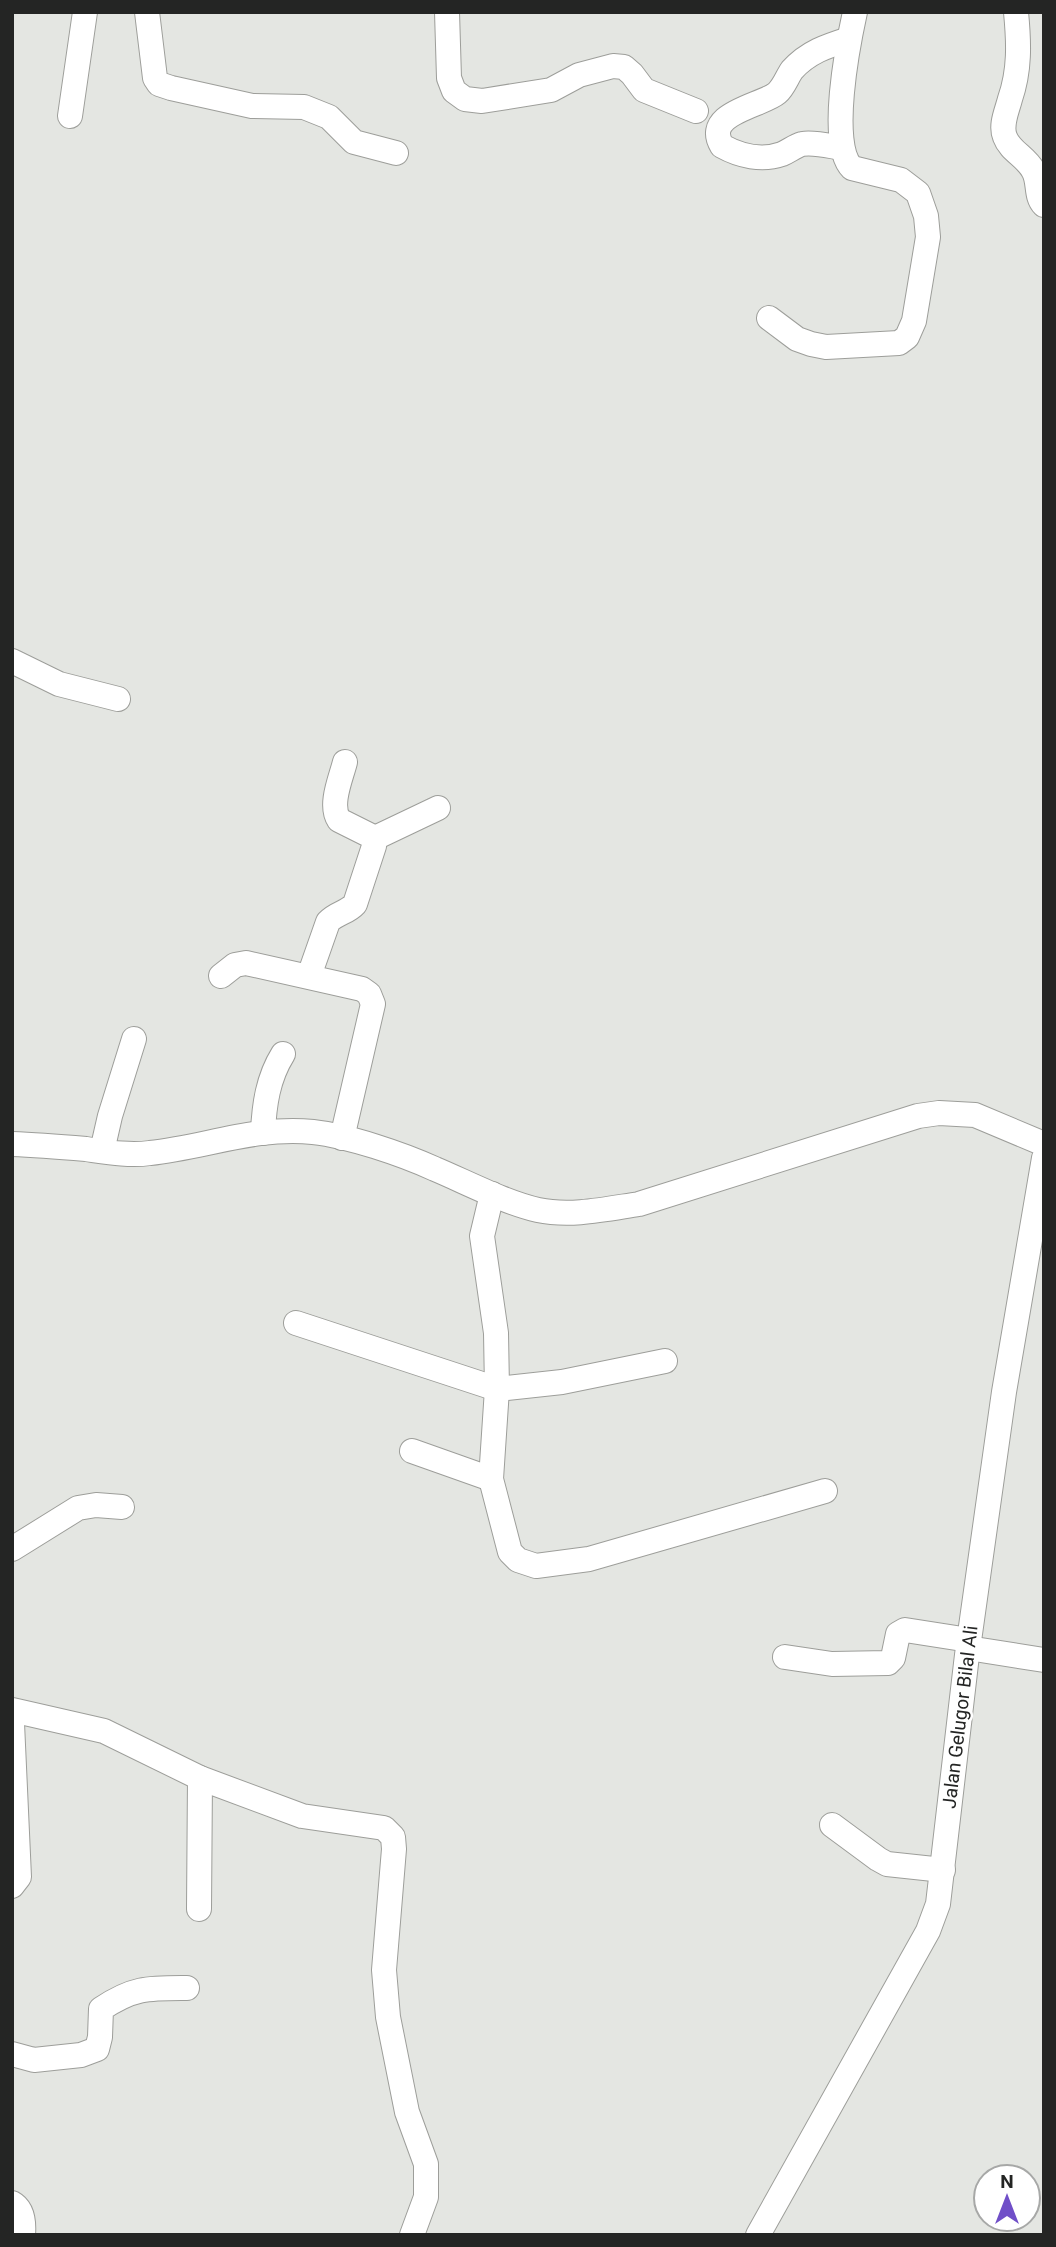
<svg xmlns="http://www.w3.org/2000/svg" width="1056" height="2247" font-family="Roboto,sans-serif">
<style>
.lines{fill:none;stroke-linecap:round;stroke-linejoin:round}
.minor-casing{stroke:#9d9e9a;stroke-width:26}
.minor{stroke:#fff;stroke-width:24}
.labels{text-anchor:middle;dominant-baseline:central;stroke-width:5;stroke-linejoin:round;paint-order:stroke}
.street-label{font-size:19px;fill:#242524;stroke:#fff}
</style>
<rect width="100%" height="100%" fill="#e4e6e2"/>
<g class="lines">
<defs>
<g id="minor">
<polyline points="147,12 155,78 159,84 171,88 252,106 304,107 329,117 354,142 396,153"/>
<polyline points="447,12 449,78 454,91 465,99 482,101 551,90 579,75 613,66 624,67 632,74 644,90 696,111"/>
<path d="M1016 12C1019 43 1020 70 1010 99 1007 111 1000 125 1005 137 1010 151 1026 157 1033 170 1040 181 1035 196 1044 205"/>
<polyline points="70,116 85,12"/>
<path d="M842 148C829 146 815 142 802 144 795 146 789 151 782 154 762 161 740 156 722 146 702 113 762 106 777 93 784 87 787 77 792 70 808 52 827 46 849 39"/>
<path d="M769 318 797 339 811 344 826 347 899 343 907 337 914 321 928 237 926 216 918 193 901 180 852 168C828 145 848 44 855 12"/>
<polyline points="12,661 59,684 118,699"/>
<polyline points="375,838 438,808"/>
<polyline points="221,976 235,965 246,963 362,989 369,994 373,1004 342,1138"/>
<path d="M309 976 328 922C336 913 347 913 355 904L374 846 375 838 339 820C329 805 341 778 345 762"/>
<path d="M263 1133C264 1105 268 1078 283 1054"/>
<path d="M12 1144C37 1145 62 1147 86 1149 107 1152 129 1156 150 1153 205 1147 257 1126 313 1132 349 1136 402 1154 435 1169 466 1182 506 1203 538 1210 571 1217 606 1209 639 1204L918 1116 939 1113 975 1115 1044 1144"/>
<polyline points="102,1151 110,1116 134,1039"/>
<polyline points="492,1194 482,1236 496,1333 497,1389 491,1479 510,1552 518,1560 536,1566 589,1559 825,1491"/>
<polyline points="296,1323 497,1389 562,1382 665,1361"/>
<polyline points="412,1451 491,1479"/>
<polyline points="12,1549 78,1508 96,1505 122,1507"/>
<polyline points="968,1648 1044,1660"/>
<polyline points="785,1657 832,1664 888,1663 893,1658 898,1634 905,1630 969,1640"/>
<polyline points="12,1710 104,1731 200,1778 302,1816 384,1828 393,1837 394,1849 384,1970 388,2017 407,2112 426,2164 426,2197 412,2235"/>
<polyline points="12,1723 19,1877 12,1886"/>
<polyline points="832,1825 878,1859 887,1864 943,1870"/>
<polyline points="199,1909 200,1778"/>
<path d="M12 2054 34 2060 81 2055 97 2049 100 2037 101 2009C134 1987 149 1988 187 1988"/>
<path d="M12 2203C23 2209 24 2223 23 2235"/>
<polyline points="758,2235 928,1931 938,1904 967,1655 1004,1392 1044,1158"/>
</g>
</defs>
<!-- minor casing -->
<use href="#minor" class="minor-casing"/>
<!-- minor -->
<use href="#minor" class="minor"/>
</g>
<g class="labels">
<!-- street labels -->
<g class="street-label">
<text transform="translate(960 1717) rotate(-83)">Jalan Gelugor Bilal Ali</text>
</g>
</g>
<!-- border -->
<rect width="1056" height="2247" fill="none" stroke="#242524" stroke-width="28"/>
<!-- north arrow -->
<g transform="translate(1007 2198)"><circle r="33" fill="#ffffff" stroke="#a7a8a7" stroke-width="2"/>
<path d="M0-5L12 26L0 18L-12 26Z" fill="#704fc8"/>
<text y="-10" font-size="19" font-weight="bold" text-anchor="middle" fill="#242524">N</text>
</g>
</svg>
